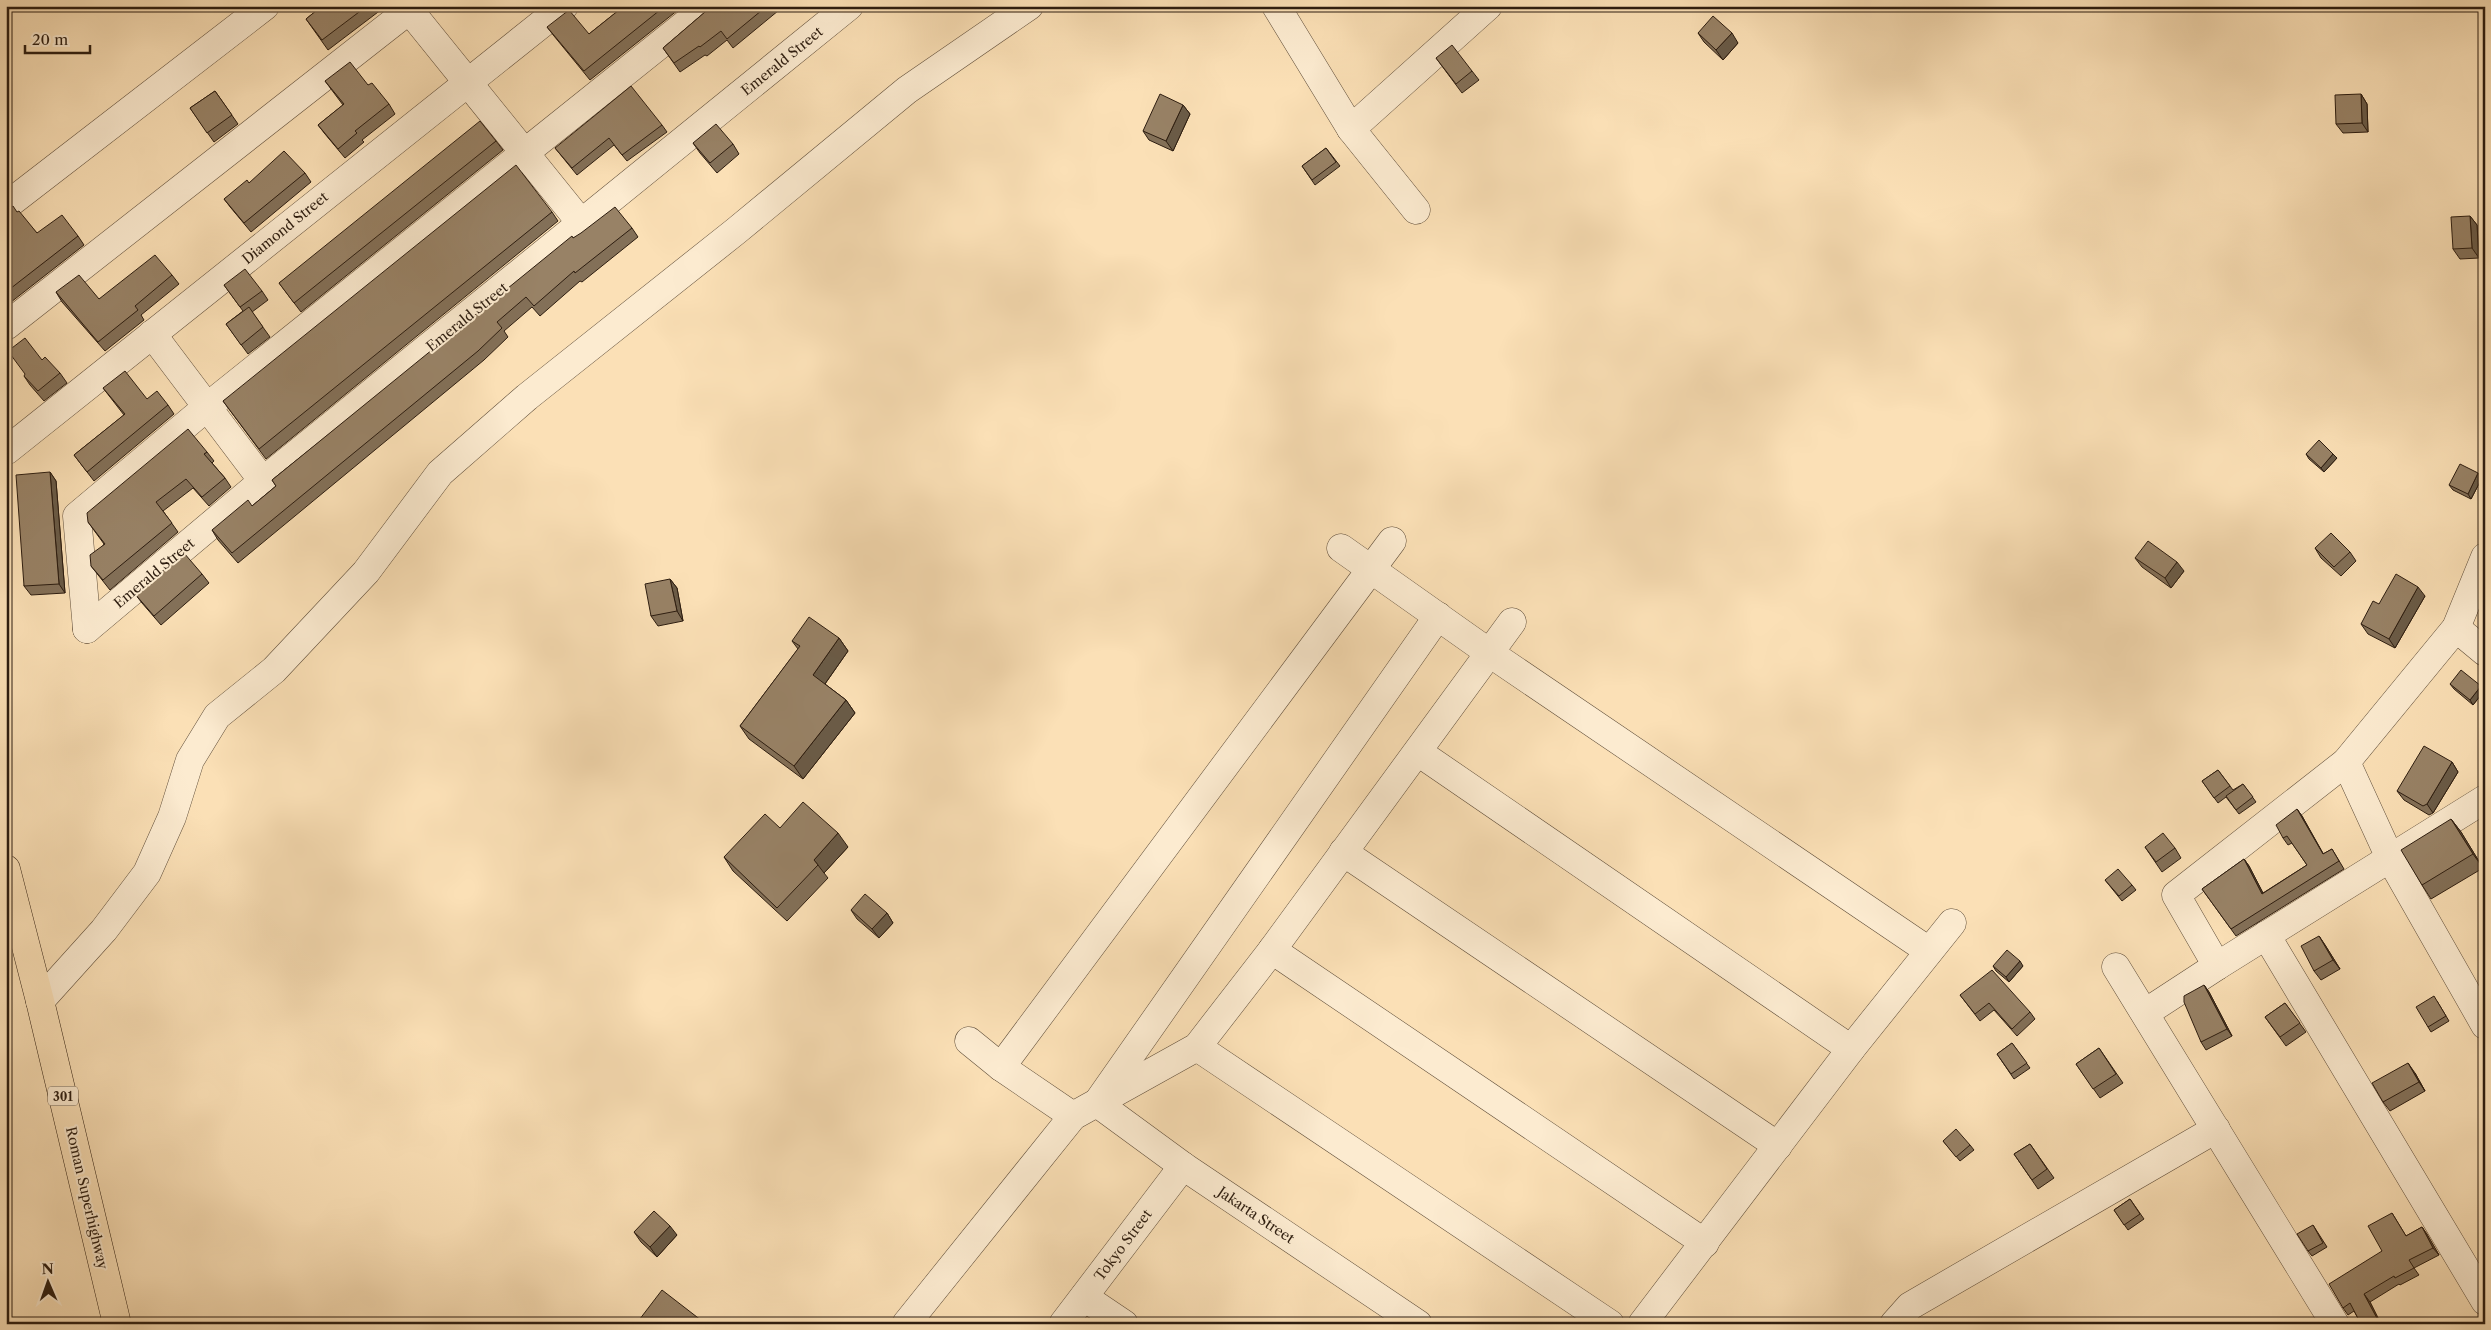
<svg xmlns="http://www.w3.org/2000/svg" width="2491" height="1330" font-family="'Libre Caslon Text',serif">
<style>
.lines{fill:none;stroke-linecap:round;stroke-linejoin:round}
.minor-casing{stroke:#604e3a;stroke-width:29}
.major-casing{stroke:#2d1d10;stroke-width:29}
.minor{stroke:#fcebd0;stroke-width:28}
.major{stroke:#fbe0b6;stroke-width:28}
.wall{fill:#837058;stroke:#2d1d10}
.shaded-wall{fill:#6a5b47;stroke:#2d1d10}
.building{fill:#988266;stroke:#2d1d10}
.labels{text-anchor:middle;dominant-baseline:central;stroke-width:4;stroke-linejoin:round;paint-order:stroke}
.shield{fill:#fcebd0;stroke:#6b5b4a;stroke-width:1}
.shield-label{font-size:12px;font-weight:bold;fill:#2d1d10}
.street-label{font-size:14px;fill:#2d1d10;stroke:#fcebd0}
</style>
<rect width="100%" height="100%" fill="#fbe0b6"/>
<filter id="stains"><feTurbulence type="fractalNoise" baseFrequency=".004" numOctaves="4"/><feColorMatrix values="0 0 0 0 .2 0 0 0 0 .09 0 0 0 0 .02 0 0 0 .5 -.17"/></filter>
<radialGradient id="worn" r=".72"><stop offset=".6" stop-color="#630" stop-opacity="0"/><stop offset="1" stop-color="#630" stop-opacity=".3"/></radialGradient>
<g class="lines">
<defs>
<g id="minor">
<polyline points="406,6 582,224"/>
<polyline points="1276,6 1351,129 1488,6"/>
<polyline points="1351,129 1416,210"/>
<polyline points="6,206 265,6"/>
<polyline points="6,326 409,10"/>
<polyline points="152,334 263,481"/>
<polyline points="6,451 564,6"/>
<polyline points="1341,548 1491,654 1929,951"/>
<polyline points="2485,557 2456,628 2346,762 2176,895 2217,966 2485,799"/>
<polyline points="2456,628 2485,652"/>
<polyline points="87,629 263,481 849,6"/>
<polyline points="87,629 77,516 207,407 708,6"/>
<polyline points="1418,752 1851,1049"/>
<polyline points="2346,762 2390,858 2485,1025"/>
<polyline points="1343,852 1778,1146"/>
<polyline points="2266,935 2485,1301"/>
<polyline points="1272,950 1705,1243"/>
<polyline points="2116,967 2335,1324"/>
<polyline points="40,1001 104,930 147,873 172,817 190,760 217,716 274,670 366,572 440,473 527,397 736,231 907,90 1029,6"/>
<polyline points="2145,1013 2217,966"/>
<polyline points="969,1041 1001,1067 1073,1116"/>
<polyline points="1197,1047 1610,1324"/>
<polyline points="1001,1067 1392,541"/>
<polyline points="1084,1297 1124,1324"/>
<polyline points="906,1324 1073,1116 1197,1047 1272,950 1512,622"/>
<polyline points="1063,1324 1183,1166"/>
<polyline points="1418,1324 1183,1166 1097,1103 1438,616"/>
<polyline points="1642,1324 1851,1049 1952,923"/>
<polyline points="1894,1324 1910,1306 2216,1129"/>
</g>
<polyline id="major" points="6,869 40,1001 117,1324"/>
</defs>
<!-- minor casing -->
<use href="#minor" class="minor-casing"/>
<!-- major casing -->
<use href="#major" class="major-casing"/>
<!-- minor -->
<use href="#minor" class="minor"/>
<!-- major -->
<use href="#major" class="major"/>
</g>
<!-- wall -->
<g class="wall">
<polygon points="322,6 386,6 328,50 306,19"/>
<polygon points="624,6 683,6 590,80 554,36 547,27 589,34"/>
<polygon points="712,6 784,6 733,48 727,40 707,56 705,55 680,72 663,48"/>
<polygon points="1698,33 1738,43 1723,60 1704,42"/>
<polygon points="1436,58 1472,71 1479,80 1462,93"/>
<polygon points="325,81 368,85 389,104 395,114 362,140 364,142 345,158 325,134 318,125 343,105"/>
<polygon points="215,91 238,124 214,142 190,108"/>
<polygon points="2361,94 2367,104 2368,132 2343,133 2336,124"/>
<polygon points="1183,105 1190,114 1173,151 1149,140 1143,131"/>
<polygon points="662,125 667,132 627,161 614,145 577,175 555,148"/>
<polygon points="496,141 503,150 301,312 279,283"/>
<polygon points="693,143 733,144 739,154 717,173 700,153"/>
<polygon points="1326,148 1340,166 1315,185 1302,166"/>
<polygon points="305,173 311,182 251,232 231,208 224,199 249,183"/>
<polygon points="6,210 17,212 37,233 78,236 84,245 6,306"/>
<polygon points="552,212 558,221 266,459 223,401"/>
<polygon points="2470,216 2477,225 2479,258 2460,259 2453,249"/>
<polygon points="632,228 638,237 582,282 580,281 540,316 532,307 504,331 508,337 484,360 238,563 218,540 212,530 252,506 276,486 272,480 573,238"/>
<polygon points="172,275 179,284 141,315 144,320 105,351 62,302 56,292 99,299"/>
<polygon points="224,285 262,291 268,300 252,312 270,337 248,354 226,324 243,311"/>
<polygon points="42,360 60,373 67,383 44,401 30,385 24,376"/>
<polygon points="103,388 168,405 174,414 94,481 74,455 124,415"/>
<polygon points="207,452 214,461 212,463 225,478 231,487 209,506 193,488 163,511 178,532 110,590 91,566 104,544 88,522"/>
<polygon points="2306,454 2337,458 2324,472 2309,459"/>
<polygon points="50,472 56,481 65,593 31,595 24,586"/>
<polygon points="2482,478 2471,499 2453,490 2449,485"/>
<polygon points="2315,548 2350,552 2356,561 2341,576 2321,558"/>
<polygon points="2135,558 2184,571 2171,588 2142,567"/>
<polygon points="202,574 209,583 161,625 142,603 135,594"/>
<polygon points="670,579 677,588 683,621 658,626 651,616"/>
<polygon points="2425,596 2395,648 2368,634 2361,624 2379,604"/>
<polygon points="839,638 848,651 825,684 846,700 855,713 803,779 749,739 740,726 798,649 792,641"/>
<polygon points="2450,684 2481,686 2484,691 2473,705 2454,689"/>
<polygon points="2452,762 2458,772 2433,813 2429,815 2404,800 2397,791"/>
<polygon points="2218,770 2233,790 2243,784 2256,802 2239,814 2226,797 2218,803 2202,781"/>
<polygon points="2297,809 2302,816 2323,854 2332,849 2344,869 2236,936 2202,889 2244,859 2249,866 2263,893 2307,865 2292,843 2288,845 2283,838"/>
<polygon points="2451,819 2461,832 2483,868 2431,899 2422,885"/>
<polygon points="780,828 848,847 824,873 828,878 787,921 733,871 724,857"/>
<polygon points="2145,847 2175,848 2181,858 2162,872"/>
<polygon points="2105,880 2132,885 2136,890 2122,901"/>
<polygon points="851,910 887,913 893,923 879,938 857,919"/>
<polygon points="2319,936 2325,945 2340,969 2321,980 2314,971"/>
<polygon points="1993,966 2023,966 2009,982 1996,971"/>
<polygon points="2204,985 2209,992 2232,1036 2206,1050 2201,1042"/>
<polygon points="1960,995 2030,1012 2035,1019 2017,1036 1994,1010 1980,1021"/>
<polygon points="2437,1001 2449,1021 2431,1032 2428,1027"/>
<polygon points="2285,1003 2306,1032 2286,1046 2265,1017"/>
<polygon points="2012,1043 2030,1068 2014,1079 1997,1054"/>
<polygon points="2099,1048 2123,1083 2100,1098 2076,1064"/>
<polygon points="2415,1073 2425,1091 2390,1111 2383,1102"/>
<polygon points="1943,1141 1970,1145 1974,1150 1960,1161"/>
<polygon points="2030,1144 2054,1178 2038,1189 2014,1154"/>
<polygon points="2130,1199 2144,1219 2128,1230 2114,1210"/>
<polygon points="2392,1213 2406,1236 2422,1227 2439,1255 2414,1268 2419,1275 2400,1285 2399,1284 2370,1302 2381,1324 2361,1324 2354,1311 2348,1315 2343,1308 2382,1251"/>
<polygon points="2313,1225 2327,1247 2312,1256 2308,1251"/>
<polygon points="634,1232 677,1235 657,1257 641,1242"/>
</g>
<!-- shaded-wall -->
<g class="shaded-wall">
<polygon points="1732,33 1738,43 1723,60 1716,50"/>
<polygon points="2361,94 2367,104 2368,132 2362,123"/>
<polygon points="1183,105 1190,114 1173,151 1166,141"/>
<polygon points="2470,216 2477,225 2479,258 2472,248"/>
<polygon points="2333,454 2337,458 2324,472 2321,468"/>
<polygon points="50,472 56,481 65,593 59,584"/>
<polygon points="2478,473 2482,478 2471,499 2468,494"/>
<polygon points="2177,562 2184,571 2171,588 2165,578"/>
<polygon points="670,579 677,588 683,621 677,611"/>
<polygon points="2418,587 2425,596 2395,648 2389,639"/>
<polygon points="839,638 848,651 822,688 813,675"/>
<polygon points="2481,686 2484,691 2473,705 2470,700"/>
<polygon points="846,700 855,713 803,779 794,766"/>
<polygon points="2452,762 2458,772 2433,813 2427,804"/>
<polygon points="2297,809 2302,816 2328,862 2323,854"/>
<polygon points="2451,819 2461,832 2483,868 2473,854"/>
<polygon points="838,833 848,847 824,873 818,865 814,860"/>
<polygon points="2244,859 2249,866 2267,901 2262,894"/>
<polygon points="887,913 893,923 879,938 872,929"/>
<polygon points="2319,936 2325,945 2340,969 2333,960"/>
<polygon points="2020,961 2023,966 2009,982 2006,977"/>
<polygon points="2204,985 2209,992 2232,1036 2227,1029"/>
<polygon points="2408,1063 2415,1073 2425,1091 2419,1082"/>
<polygon points="670,1226 677,1235 657,1257 650,1247"/>
<polygon points="2422,1227 2427,1234 2439,1255 2433,1248"/>
<polygon points="2364,1294 2370,1302 2381,1324 2380,1324"/>
</g>
<!-- building -->
<g class="building">
<polygon points="322,6 367,6 322,40 306,19"/>
<polygon points="624,6 665,6 584,71 547,27 569,10 589,34"/>
<polygon points="712,6 767,6 727,39 721,31 700,47 699,46 674,63 663,48"/>
<polygon points="1713,16 1732,33 1716,50 1698,33"/>
<polygon points="1452,45 1472,71 1456,84 1436,58"/>
<polygon points="350,62 368,85 372,83 389,104 355,131 357,133 338,149 318,125 344,104 325,81"/>
<polygon points="631,86 662,125 622,155 609,138 572,168 555,148"/>
<polygon points="215,91 232,115 207,133 190,108"/>
<polygon points="1160,94 1183,105 1166,141 1143,131"/>
<polygon points="2361,94 2362,123 2336,124 2335,95"/>
<polygon points="480,121 496,141 294,303 279,283"/>
<polygon points="716,124 733,144 710,163 693,143"/>
<polygon points="1326,148 1336,162 1312,180 1302,166"/>
<polygon points="284,151 305,173 244,223 224,199 247,180 249,183"/>
<polygon points="516,165 552,212 259,449 223,401"/>
<polygon points="13,206 17,212 19,211 37,233 62,215 78,236 6,292 6,210"/>
<polygon points="615,207 632,228 575,273 574,271 534,306 526,297 497,322 502,328 478,351 232,553 212,530 248,500 252,506 276,486 272,480 572,236 573,238 581,233"/>
<polygon points="2470,216 2472,248 2453,249 2451,217"/>
<polygon points="155,255 172,275 135,306 138,310 98,342 56,292 79,275 99,299"/>
<polygon points="245,269 262,291 240,307 224,285"/>
<polygon points="249,307 263,327 241,345 226,324"/>
<polygon points="25,338 42,360 45,357 60,373 38,391 24,376 25,374 8,351"/>
<polygon points="125,371 147,399 157,391 168,405 87,472 74,455 125,414 103,388"/>
<polygon points="188,429 207,452 204,454 225,478 202,497 186,479 156,502 172,523 103,580 91,566 90,555 105,544 88,522 87,513"/>
<polygon points="2319,440 2333,454 2321,468 2306,454"/>
<polygon points="2485,452 2485,463 2480,461"/>
<polygon points="2460,464 2478,473 2468,494 2449,485"/>
<polygon points="50,472 59,584 24,586 16,475"/>
<polygon points="2331,533 2350,552 2334,567 2315,548"/>
<polygon points="2148,541 2177,562 2165,578 2135,558"/>
<polygon points="184,553 202,574 154,616 135,594"/>
<polygon points="2396,574 2418,587 2389,639 2361,624 2373,601 2379,604"/>
<polygon points="670,579 677,611 651,616 645,584"/>
<polygon points="809,617 839,638 813,675 846,700 794,766 740,726 800,646 792,641"/>
<polygon points="2461,670 2481,686 2470,700 2450,684"/>
<polygon points="2424,746 2452,762 2427,804 2423,806 2397,791"/>
<polygon points="2218,770 2230,786 2214,798 2202,781"/>
<polygon points="2243,784 2253,797 2236,810 2226,796"/>
<polygon points="803,802 838,833 814,860 818,865 777,908 724,857 765,814 780,828"/>
<polygon points="2297,809 2323,854 2332,849 2339,861 2231,929 2202,889 2244,859 2262,894 2307,865 2287,836 2283,838 2276,825"/>
<polygon points="2451,819 2473,854 2422,885 2401,850"/>
<polygon points="2163,833 2175,848 2156,862 2145,847"/>
<polygon points="2118,869 2132,885 2119,896 2105,880"/>
<polygon points="865,894 887,913 872,929 851,910"/>
<polygon points="2319,936 2333,960 2314,971 2301,946"/>
<polygon points="2007,950 2020,961 2006,977 1993,966"/>
<polygon points="1992,970 2030,1012 2012,1029 1989,1003 1975,1014 1960,995"/>
<polygon points="2204,985 2227,1029 2201,1042 2184,1002 2184,996"/>
<polygon points="2434,996 2446,1016 2428,1027 2416,1007"/>
<polygon points="2285,1003 2300,1023 2280,1037 2265,1017"/>
<polygon points="2012,1043 2027,1063 2011,1074 1997,1054"/>
<polygon points="2099,1048 2116,1074 2093,1089 2076,1064"/>
<polygon points="2408,1063 2419,1082 2383,1102 2372,1083"/>
<polygon points="1956,1129 1970,1145 1956,1157 1943,1141"/>
<polygon points="2030,1144 2047,1169 2032,1180 2014,1154"/>
<polygon points="2130,1199 2140,1214 2124,1225 2114,1210"/>
<polygon points="654,1211 670,1226 650,1247 634,1232"/>
<polygon points="2392,1213 2406,1236 2422,1227 2433,1248 2409,1260 2414,1268 2395,1278 2394,1276 2364,1294 2380,1324 2361,1324 2350,1303 2343,1308 2329,1284 2382,1251 2368,1226"/>
<polygon points="2313,1225 2323,1243 2308,1251 2297,1234"/>
<polygon points="662,1290 706,1324 636,1324"/>
</g>
<g class="labels">
<!-- shield labels -->
<rect class="shield" x="48" y="1086.5" width="30" height="19" rx="4"/>
<g class="shield-label">
<text x="63" y="1096">301</text>
</g>
<!-- street labels -->
<g class="street-label">
<text transform="translate(782 61) rotate(-39)">Emerald Street</text>
<text transform="translate(285 228) rotate(-39)">Diamond Street</text>
<text transform="translate(467 317) rotate(-39)">Emerald Street</text>
<text transform="translate(154 573) rotate(-40)">Emerald Street</text>
<text transform="translate(87 1198) rotate(77)">Roman Superhighway</text>
<text transform="translate(1256 1215) rotate(34)">Jakarta Street</text>
<text transform="translate(1123 1245) rotate(-53)">Tokyo Street</text>
</g>
</g>
<!-- margin -->
<rect width="2491" height="1330" fill="none" stroke="#fbe0b6" stroke-width="25"/>
<rect x="8" y="8" width="2476" height="1315" fill="none" stroke="#2d1d10" stroke-width="2.5"/>
<rect x="12" y="12" width="2466" height="1305" fill="none" stroke="#2d1d10"/>
<!-- north arrow -->
<g transform="translate(48 1282) rotate(358)" stroke="#fcebd0" stroke-width="4" paint-order="stroke">
<path d="M0-4L9 19L0 12L-9 19Z" fill="#2d1d10"/>
<text y="-8" font-size="14" font-weight="bold" text-anchor="middle" fill="#2d1d10">N</text>
</g>
<!-- scale -->
<path d="M25 45v8h65v-8" fill="none" stroke="#2d1d10" stroke-width="2.5"/>
<text x="32" y="45" font-size="15" fill="#2d1d10" stroke="#fcebd0" stroke-width="4" paint-order="stroke">20 m</text>
<rect width="100%" height="100%" filter="url(#stains)"/>
<rect width="100%" height="100%" fill="url(#worn)"/>
</svg>
